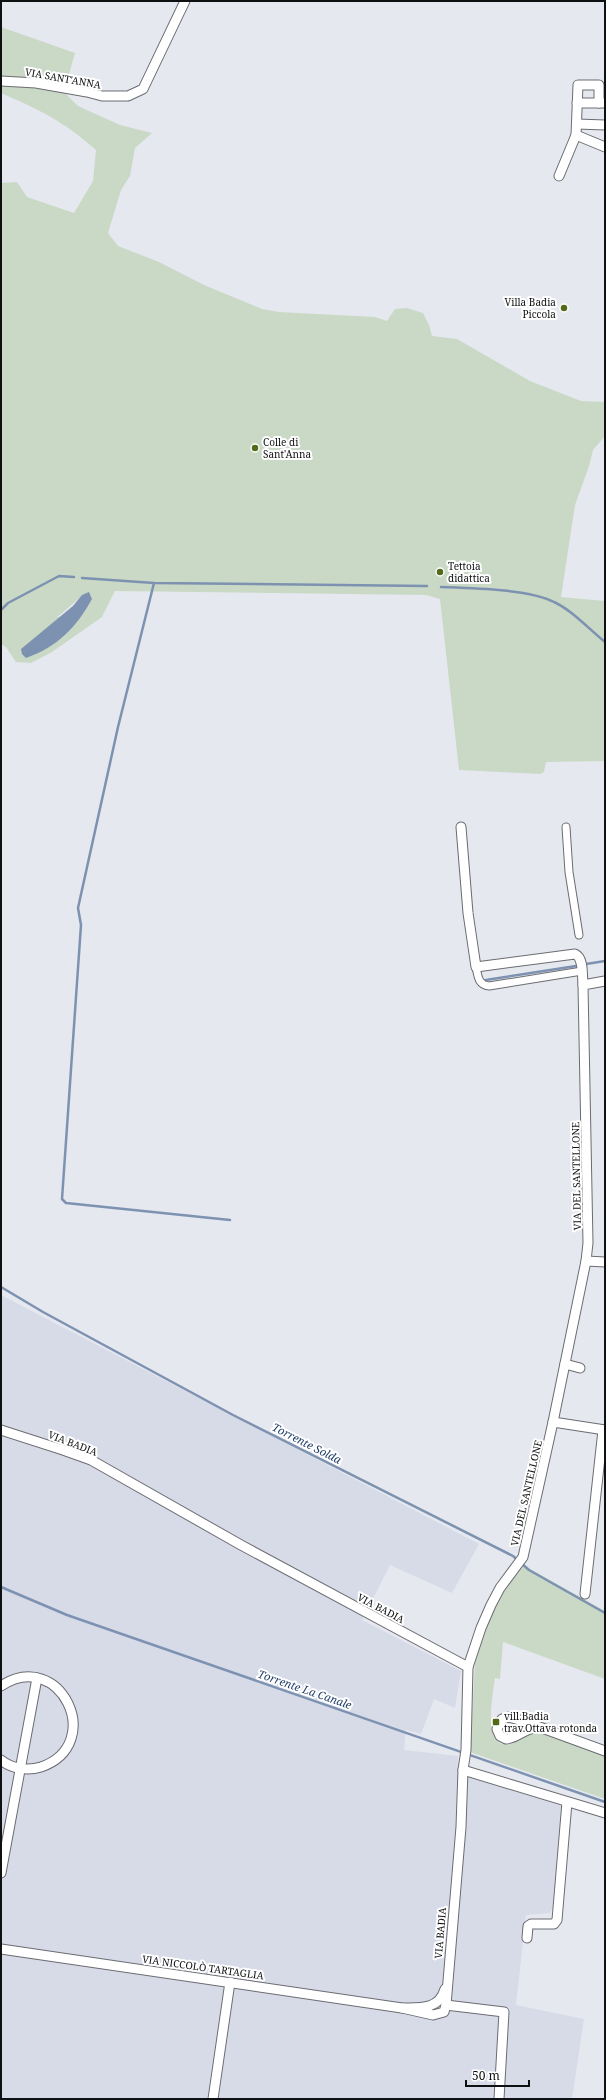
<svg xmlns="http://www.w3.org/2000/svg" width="606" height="2100" font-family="'Noto Serif',serif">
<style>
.built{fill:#d7dbe8}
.green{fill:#c9d9c6;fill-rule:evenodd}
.water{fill:#7d92b1}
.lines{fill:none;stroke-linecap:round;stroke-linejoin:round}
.stream{stroke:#7d92b1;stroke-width:2.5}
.pedestrian-casing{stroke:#6b6c72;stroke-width:9}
.minor-casing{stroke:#6b6c72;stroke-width:11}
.pedestrian{stroke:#fff;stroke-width:7}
.minor{stroke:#fff;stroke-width:9}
.poi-dot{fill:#536a19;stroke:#fff;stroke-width:1.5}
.labels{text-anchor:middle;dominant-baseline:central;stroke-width:4;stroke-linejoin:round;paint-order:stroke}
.street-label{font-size:10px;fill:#0f1012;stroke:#fff}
.poi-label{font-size:10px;fill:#0f1012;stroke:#fff;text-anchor:start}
.water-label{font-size:11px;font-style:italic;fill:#213e69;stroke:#fff}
</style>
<rect width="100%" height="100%" fill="#e6e8ef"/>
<!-- built -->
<polygon class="built" points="1,1295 479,1544 452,1593 390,1565 362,1620 461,1671 455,1708 434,1699 421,1734 406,1730 404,1750 458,1756 458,1770 561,1806 562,1810 554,1905 550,1913 526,1915 516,2005 584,2019 572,2099 1,2099"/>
<!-- green -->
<g class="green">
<path d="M1 27 75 53 64 92 78 106 120 125 152 133 135 148 130 176 121 190 108 233 118 246 159 262 204 285 262 309 279 312 375 317 387 321 395 309 407 308 423 313 429 325 432 336 457 339 530 381 581 401 605 402V436L593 450 589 466 575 505 561 597 605 601V761L546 762 544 772 540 774 459 770 440 599 426 595 115 591 102 617 52 652 31 663 16 662 6 647 1 644V183L17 182 27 197 74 213 93 181 96 150C65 122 38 109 1 93ZM89 593 92 599 83 614 57 617C66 611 79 596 89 593Z"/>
<path d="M523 1565 605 1611V1679L503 1642 500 1679 495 1678C493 1695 480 1755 514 1743 521 1741 528 1734 537 1731L605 1755V1799L470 1752 475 1663 479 1646 486 1625 503 1591Z"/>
</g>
<!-- water -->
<path class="water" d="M89 592 92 599C76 628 57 647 26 658L22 654 21 649 73 606 82 595Z"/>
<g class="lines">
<!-- stream -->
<g class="stream">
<polyline points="82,578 154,583 427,586"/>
<polyline points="154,583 118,727 78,908 81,925 62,1199 66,1203 230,1220"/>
<path d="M441 587C470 588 530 589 554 602 573 611 589 629 605 642"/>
<polyline points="1,610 8,603 59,576 74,577"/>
<polyline points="586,964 605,961"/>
<polyline points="486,980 576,966"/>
<polyline points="1,1287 43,1312 233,1415 513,1556 529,1570 605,1613"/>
<polyline points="1,1587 67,1615 605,1802"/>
</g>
<defs>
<g id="pedestrian">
<polyline points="566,827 569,872 579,935"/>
<path d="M476 967C478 976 478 985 489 986L582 971"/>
</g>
<g id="minor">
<polyline points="1,81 36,83 87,92 102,96 128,96 143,89 185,1"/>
<polyline points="577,103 604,103"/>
<polyline points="577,124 605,125"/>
<polyline points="576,135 578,85 599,85 599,103"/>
<polyline points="559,176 576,135 605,147"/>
<path d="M461 827 468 913 476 967 575 954C584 958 582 975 583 985"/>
<polyline points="586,1261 605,1262"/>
<polyline points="565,1364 580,1368"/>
<polyline points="553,1422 605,1430"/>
<polyline points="1,1430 63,1450 91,1460 241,1545 468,1667"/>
<polyline points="585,1594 603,1430"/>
<path d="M1 1686C60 1647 107 1744 41 1767 28 1771 12 1769 1 1760"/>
<path d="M540 1728C524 1727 519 1738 506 1739L500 1736 497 1729 502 1719 509 1717 523 1721 605 1751"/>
<polyline points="463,1770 605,1813"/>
<polyline points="1,1873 37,1678"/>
<polyline points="527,1938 528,1926 531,1924 554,1924 557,1920 567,1802"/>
<path d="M1 1949 402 2008C420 2008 439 2010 445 1989"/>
<polyline points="446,2005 504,2012 499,2099"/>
<polyline points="402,2008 433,2015 444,2012 446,2005 461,1827 463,1770 466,1750 468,1667 481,1628 491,1605 500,1588 523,1557 553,1422 586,1261 588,1243 583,985 605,981"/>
<polyline points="213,2099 230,1982"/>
</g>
</defs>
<!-- pedestrian casing -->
<use href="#pedestrian" class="pedestrian-casing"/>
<!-- minor casing -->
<use href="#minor" class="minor-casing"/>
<!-- pedestrian -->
<use href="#pedestrian" class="pedestrian"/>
<!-- minor -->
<use href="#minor" class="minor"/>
</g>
<!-- markers -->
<g class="poi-dot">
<circle cx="564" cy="308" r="4"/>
<circle cx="255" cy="448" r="4"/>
<circle cx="440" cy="572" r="4"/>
<rect x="492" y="1718" width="8" height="8" rx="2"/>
</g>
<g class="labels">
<!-- street labels -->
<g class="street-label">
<text transform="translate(63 78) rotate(10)">VIA SANT'ANNA</text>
<text transform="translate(576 1176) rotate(-91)">VIA DEL SANTELLONE</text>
<text transform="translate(73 1443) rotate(21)">VIA BADIA</text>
<text transform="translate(526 1493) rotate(-77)">VIA DEL SANTELLONE</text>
<text transform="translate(381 1608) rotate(28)">VIA BADIA</text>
<text transform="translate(440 1933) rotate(-85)">VIA BADIA</text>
<text transform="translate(203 1967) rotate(8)">VIA NICCOLÒ TARTAGLIA</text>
</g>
<!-- poi labels -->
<g class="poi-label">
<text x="556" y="302" text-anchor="end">Villa Badia<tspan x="556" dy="12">Piccola</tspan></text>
<text x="263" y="442">Colle di<tspan x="263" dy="12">Sant'Anna</tspan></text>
<text x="448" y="566">Tettoia<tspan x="448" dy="12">didattica</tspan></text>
<text x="504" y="1716">vill.Badia<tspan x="504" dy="12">trav.Ottava rotonda</tspan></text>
</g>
<!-- water labels -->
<g class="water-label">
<text transform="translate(307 1443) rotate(27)">Torrente Solda</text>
<text transform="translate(305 1689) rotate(19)">Torrente La Canale</text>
</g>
</g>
<!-- border -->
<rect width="606" height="2100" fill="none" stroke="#0f1012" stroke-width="4"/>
<!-- scale -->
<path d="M466 2080v6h63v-6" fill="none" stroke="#0f1012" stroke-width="2"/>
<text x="472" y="2080" font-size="12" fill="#0f1012" stroke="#ffffff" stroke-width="3" paint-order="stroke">50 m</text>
</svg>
